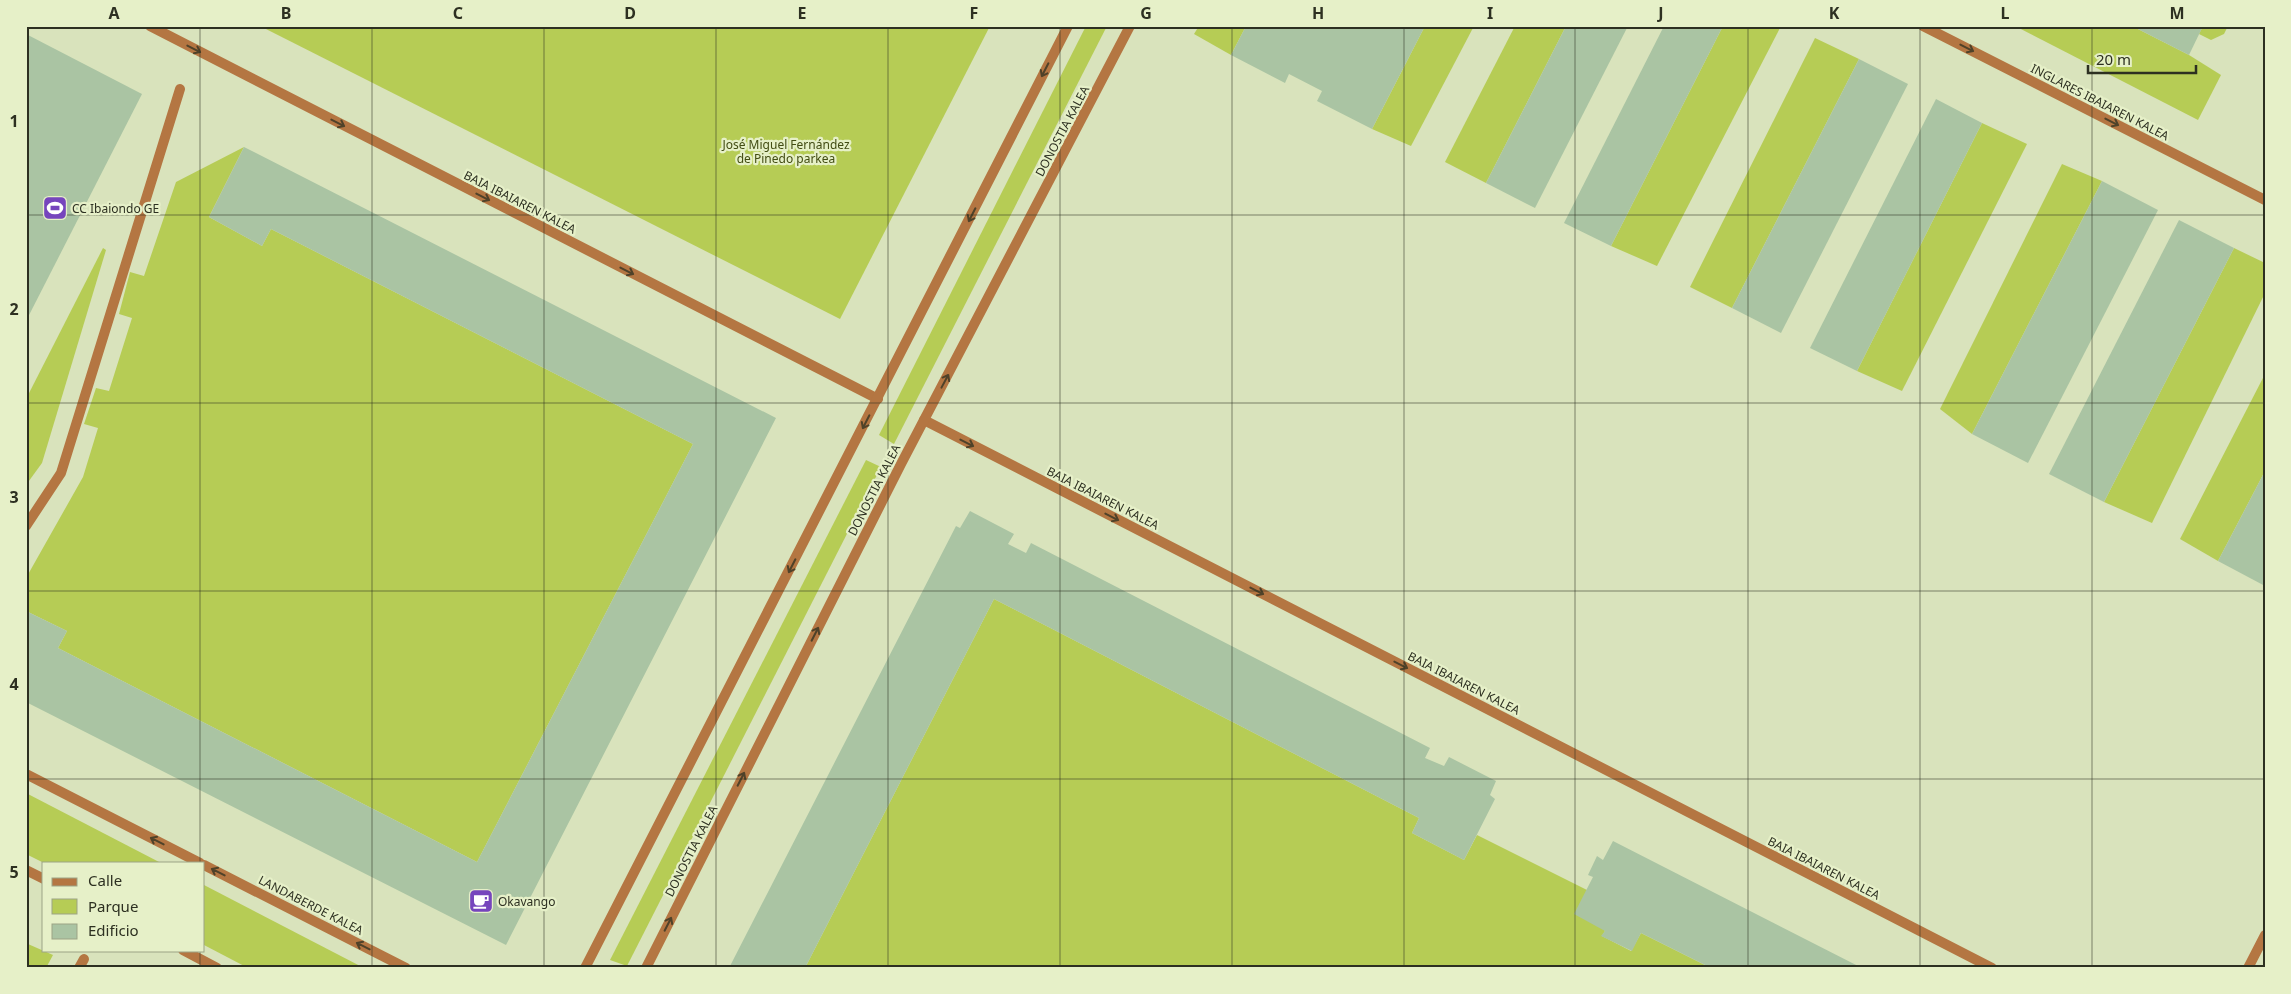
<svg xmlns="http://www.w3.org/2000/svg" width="2291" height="994" font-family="'Noto Sans',sans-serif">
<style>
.green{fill:#b6cc55}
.building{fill:#aac4a3}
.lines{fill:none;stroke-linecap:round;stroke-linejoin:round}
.street{stroke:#b47642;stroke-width:10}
.oneway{stroke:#4f4229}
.grid{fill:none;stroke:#2d3021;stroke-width:1;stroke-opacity:0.55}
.labels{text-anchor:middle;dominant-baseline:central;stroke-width:4.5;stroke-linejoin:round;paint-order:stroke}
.street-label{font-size:12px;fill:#2d3021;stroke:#e6f0c8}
.park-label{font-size:12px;fill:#424c13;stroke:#e6f0c8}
.poi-label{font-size:12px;fill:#2d3021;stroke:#e6f0c8;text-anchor:start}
.neatline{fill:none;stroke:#2d3021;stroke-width:2}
.grid-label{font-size:16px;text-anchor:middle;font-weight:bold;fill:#2d3021}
</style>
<rect width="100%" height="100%" fill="#d9e3bc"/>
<!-- green -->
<g class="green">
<polygon points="260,26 990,26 840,319"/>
<polygon points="1086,26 1107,26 894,444 879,435"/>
<polygon points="1199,26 1246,26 1231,55 1194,34"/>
<polygon points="1425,26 1474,26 1411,146 1372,129"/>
<polygon points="1515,26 1566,26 1486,183 1445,162"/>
<polygon points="1723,26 1781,26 1657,266 1611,246"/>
<polygon points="2015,26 2132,26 2189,55 2221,75 2198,120"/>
<polygon points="2203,26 2228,26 2224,34 2211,40 2199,34"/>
<polygon points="1815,38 1859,59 1732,308 1690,287"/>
<polygon points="1982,123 2027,144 1902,391 1857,371"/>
<polygon points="244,147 209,217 262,246 271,229 693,444 477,862 58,648 67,631 26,611 26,578 83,477 98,428 84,424 96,388 109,391 132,318 119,314 130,272 144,276 176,182"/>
<polygon points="2062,164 2102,181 1972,434 1940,409"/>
<polygon points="103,248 106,250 42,463 26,485 26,399"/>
<polygon points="2234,248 2265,263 2265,293 2152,523 2104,502"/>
<polygon points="2265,374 2265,471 2218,561 2180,539"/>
<polygon points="866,460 881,467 627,966 610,960"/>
<polygon points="994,599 1419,818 1412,833 1464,860 1477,835 1587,890 1605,931 1602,936 1631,951 1641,933 1711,968 805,968"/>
<polygon points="26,793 161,863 44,863 26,854"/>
<polygon points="204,885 364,968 248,968 204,945"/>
<polygon points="28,944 53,955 46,968 26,968 26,948"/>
</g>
<!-- building -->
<g class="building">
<polygon points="1246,26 1425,26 1372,129 1317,101 1322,91 1289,74 1285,83 1231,55"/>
<polygon points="1566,26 1628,26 1535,208 1486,183"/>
<polygon points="1664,26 1723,26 1611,246 1564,223"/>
<polygon points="2132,26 2203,26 2189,55"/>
<polygon points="26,34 142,94 26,321"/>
<polygon points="1859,59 1908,84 1781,333 1732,308"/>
<polygon points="1936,99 1982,123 1857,371 1810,348"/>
<polygon points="244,147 776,418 506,945 26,702 26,611 67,631 58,648 477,862 693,444 271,229 262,246 209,217"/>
<polygon points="2102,181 2158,210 2028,463 1972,434"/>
<polygon points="2179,220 2234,248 2104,502 2049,474"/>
<polygon points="2265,471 2265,586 2218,561"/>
<polygon points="970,511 1014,534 1008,544 1026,553 1031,543 1430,748 1425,758 1444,766 1449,757 1496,781 1490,795 1495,799 1464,860 1412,833 1419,818 994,599 805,968 729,968 956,526 960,528"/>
<polygon points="1613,841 1862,968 1711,968 1641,933 1632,951 1601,936 1605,931 1574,914 1593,877 1588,875 1597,856 1603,860"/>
</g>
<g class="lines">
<!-- street -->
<g class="street">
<polyline points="150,26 878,399"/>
<polyline points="1923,26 2265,200"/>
<polyline points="924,420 1992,968"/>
<polyline points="26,526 61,473 180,89"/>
<polyline points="26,774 200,863"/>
<polyline points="204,865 406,968"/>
<polyline points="26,870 44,879"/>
<polyline points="183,950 217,968"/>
<polyline points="79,968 84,959"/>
<polyline points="585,968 1068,26"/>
<polyline points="646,968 901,464 1130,26"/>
<polyline points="2248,968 2265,935"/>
</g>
</g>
<!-- one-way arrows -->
<defs><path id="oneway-shaft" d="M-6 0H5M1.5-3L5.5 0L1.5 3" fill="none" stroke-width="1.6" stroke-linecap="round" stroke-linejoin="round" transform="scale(1.25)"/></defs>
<g class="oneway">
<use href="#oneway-shaft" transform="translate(1967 48) rotate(27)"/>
<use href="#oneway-shaft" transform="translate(194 49) rotate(27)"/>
<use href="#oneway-shaft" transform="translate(1045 70) rotate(117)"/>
<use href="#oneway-shaft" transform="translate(2112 122) rotate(27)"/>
<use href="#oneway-shaft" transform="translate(338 123) rotate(27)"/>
<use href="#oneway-shaft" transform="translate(483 197) rotate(27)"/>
<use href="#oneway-shaft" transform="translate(972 215) rotate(117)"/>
<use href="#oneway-shaft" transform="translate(627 271) rotate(27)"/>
<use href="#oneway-shaft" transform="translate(945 381) rotate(-62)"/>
<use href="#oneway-shaft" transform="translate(866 422) rotate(117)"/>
<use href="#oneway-shaft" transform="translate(967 443) rotate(27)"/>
<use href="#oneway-shaft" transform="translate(1112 517) rotate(27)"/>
<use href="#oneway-shaft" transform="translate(792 566) rotate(117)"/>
<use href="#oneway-shaft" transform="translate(1257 591) rotate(27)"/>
<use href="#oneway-shaft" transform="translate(815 634) rotate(-63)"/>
<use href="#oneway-shaft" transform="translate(1401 665) rotate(27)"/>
<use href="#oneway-shaft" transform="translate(741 779) rotate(-63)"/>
<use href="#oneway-shaft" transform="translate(157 841) rotate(-153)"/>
<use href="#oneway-shaft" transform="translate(218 872) rotate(-153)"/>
<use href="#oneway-shaft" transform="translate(668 924) rotate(-63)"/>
<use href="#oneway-shaft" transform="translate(363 946) rotate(-153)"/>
</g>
<!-- grid -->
<path class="grid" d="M200 26V863M372 26V968M544 26V968M716 26V968M888 26V968M1060 26V968M1232 26V968M1404 26V968M1575 26V968M1748 26V968M1920 26V968M2092 26V968M26 215H2265M26 403H2265M26 591H2265M26 779H2265M200 950V968"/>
<!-- icons -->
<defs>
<symbol id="stadium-square" viewBox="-11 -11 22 22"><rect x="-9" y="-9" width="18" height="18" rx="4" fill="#7645bd" stroke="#e6f0c8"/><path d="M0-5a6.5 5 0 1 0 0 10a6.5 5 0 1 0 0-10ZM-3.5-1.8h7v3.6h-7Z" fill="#fff"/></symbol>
<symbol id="cafe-square" viewBox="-11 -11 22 22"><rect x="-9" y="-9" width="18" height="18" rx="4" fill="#7645bd" stroke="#e6f0c8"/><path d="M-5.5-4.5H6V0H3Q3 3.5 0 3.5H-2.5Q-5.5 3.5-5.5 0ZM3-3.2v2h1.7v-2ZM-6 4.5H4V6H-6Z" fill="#fff"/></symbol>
</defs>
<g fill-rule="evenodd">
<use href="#stadium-square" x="41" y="194" width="28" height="28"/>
<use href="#cafe-square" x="467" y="887" width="28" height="28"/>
</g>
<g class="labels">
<!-- street labels -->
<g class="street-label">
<text transform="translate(2100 102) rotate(27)">INGLARES IBAIAREN KALEA</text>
<text transform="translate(1062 131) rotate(-62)">DONOSTIA KALEA</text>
<text transform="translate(520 202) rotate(27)">BAIA IBAIAREN KALEA</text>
<text transform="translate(874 490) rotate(-63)">DONOSTIA KALEA</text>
<text transform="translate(1103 498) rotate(27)">BAIA IBAIAREN KALEA</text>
<text transform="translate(1464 683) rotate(27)">BAIA IBAIAREN KALEA</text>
<text transform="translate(691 851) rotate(-63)">DONOSTIA KALEA</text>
<text transform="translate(1824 868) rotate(27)">BAIA IBAIAREN KALEA</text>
<text transform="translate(311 905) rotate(27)">LANDABERDE KALEA</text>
</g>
<!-- park labels -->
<g class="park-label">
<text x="786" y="144">José Miguel Fernández<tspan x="786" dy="14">de Pinedo parkea</tspan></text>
</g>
<!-- poi labels -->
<g class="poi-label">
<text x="72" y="208">CC Ibaiondo GE</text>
<text x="498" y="901">Okavango</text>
</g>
</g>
<!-- border -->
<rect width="2291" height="994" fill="none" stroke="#e6f0c8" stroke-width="55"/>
<!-- legend -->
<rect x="42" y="862" width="162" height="90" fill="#e6f0c8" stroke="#9ca385"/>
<rect x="52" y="878" width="25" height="8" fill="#b47642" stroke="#9ca385"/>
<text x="88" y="886" font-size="15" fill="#2d3021">Calle</text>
<rect x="52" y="899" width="25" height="15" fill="#b6cc55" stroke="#9ca385"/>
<text x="88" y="912" font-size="15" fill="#2d3021">Parque</text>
<rect x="52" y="924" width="25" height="15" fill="#aac4a3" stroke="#9ca385"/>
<text x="88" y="936" font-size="15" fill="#2d3021">Edificio</text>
<!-- scale -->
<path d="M2088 65v8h108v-8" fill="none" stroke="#2d3021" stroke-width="2.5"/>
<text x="2096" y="65" font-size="15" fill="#2d3021" stroke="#e6f0c8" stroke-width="4" paint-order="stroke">20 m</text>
<rect x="28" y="28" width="2236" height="938" class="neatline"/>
<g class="grid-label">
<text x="114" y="19">A</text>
<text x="286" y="19">B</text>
<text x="458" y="19">C</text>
<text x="630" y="19">D</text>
<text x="802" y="19">E</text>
<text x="974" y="19">F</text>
<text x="1146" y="19">G</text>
<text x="1318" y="19">H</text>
<text x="1490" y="19">I</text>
<text x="1661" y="19">J</text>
<text x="1834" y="19">K</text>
<text x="2005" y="19">L</text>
<text x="2177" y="19">M</text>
<text x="14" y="127">1</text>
<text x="14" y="315">2</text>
<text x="14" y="503">3</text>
<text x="14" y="690">4</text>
<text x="14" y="878">5</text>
</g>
</svg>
